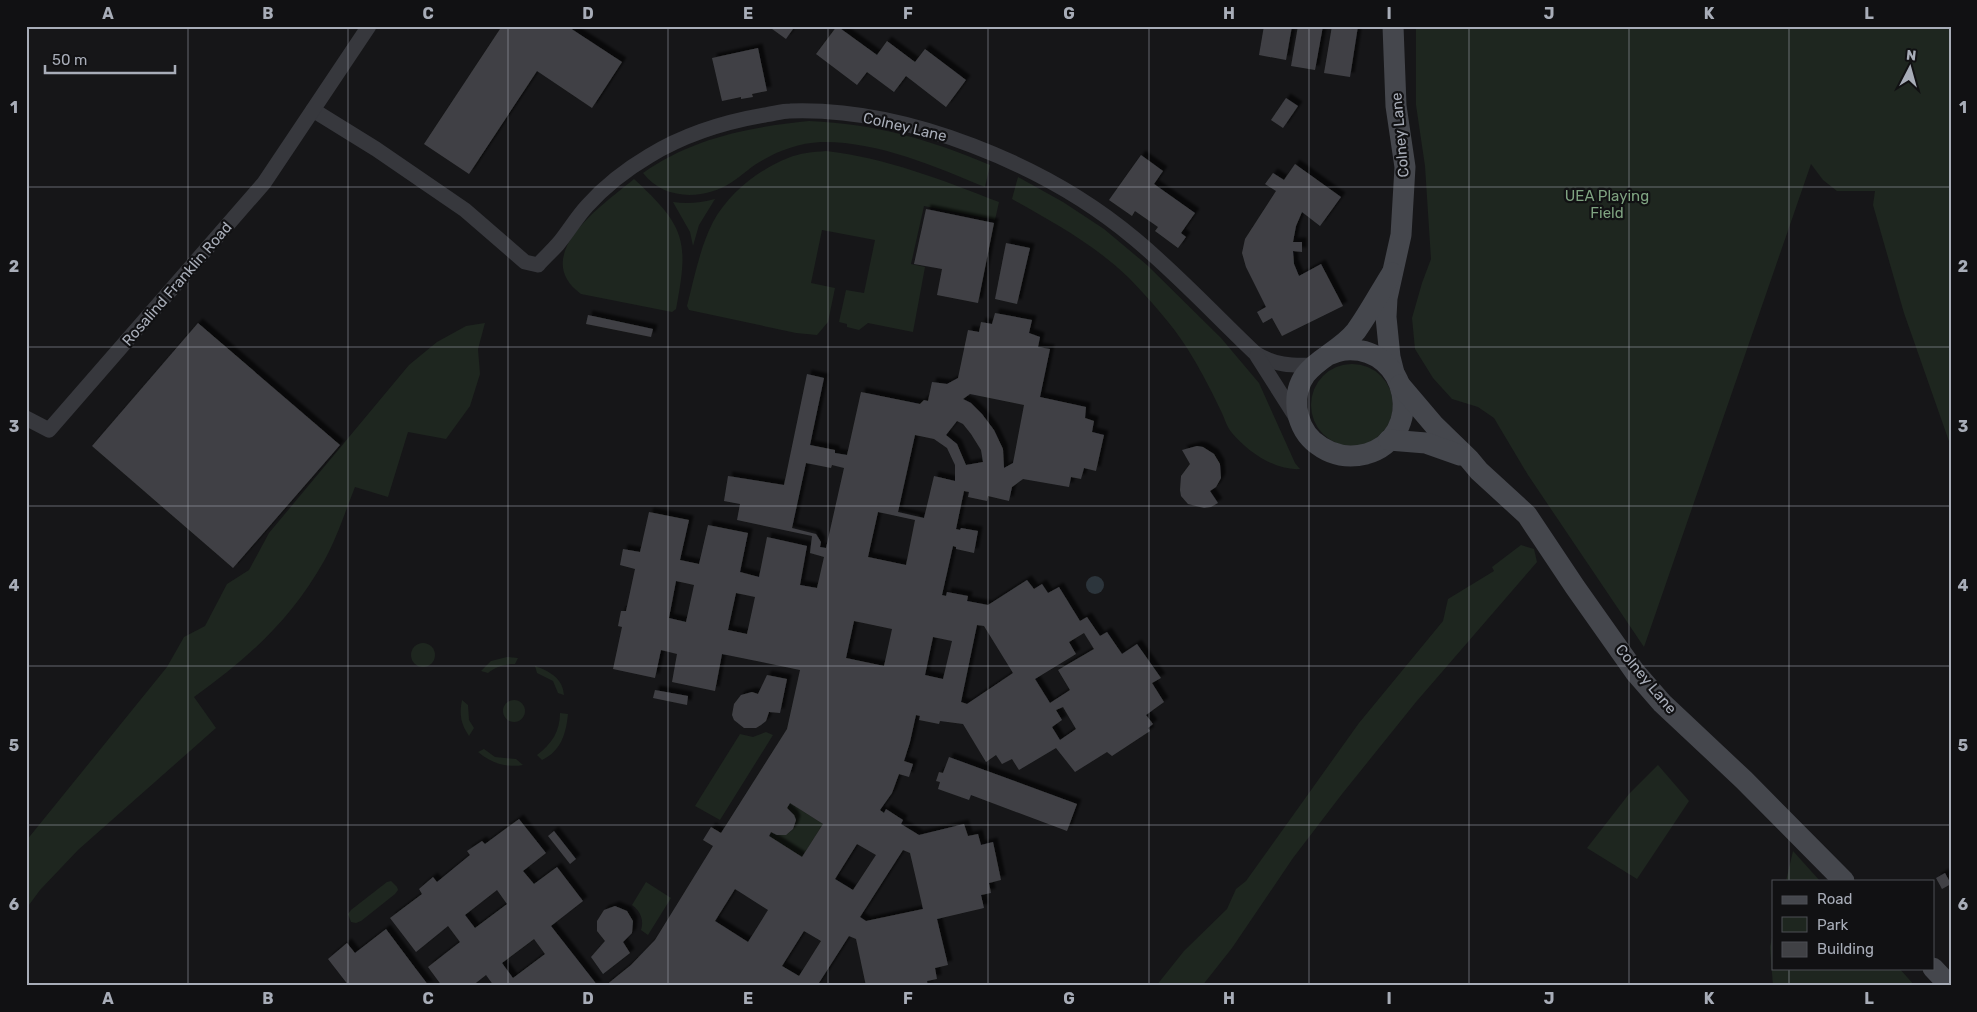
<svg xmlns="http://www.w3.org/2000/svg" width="1977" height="1012" font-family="Rubik,sans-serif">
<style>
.green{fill:#1e261f}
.water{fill:#2c353c}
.building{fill:#404145;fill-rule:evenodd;filter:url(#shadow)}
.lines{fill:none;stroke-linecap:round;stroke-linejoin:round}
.street{stroke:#37383d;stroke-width:15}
.secondary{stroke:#45474d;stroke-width:21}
.grid{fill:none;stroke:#a8adb8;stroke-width:1;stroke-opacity:0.55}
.labels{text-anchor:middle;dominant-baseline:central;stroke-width:4.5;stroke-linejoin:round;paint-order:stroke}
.street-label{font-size:15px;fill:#a8adb8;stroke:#111113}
.park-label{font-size:15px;fill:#7fa381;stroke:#111113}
.neatline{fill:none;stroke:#a8adb8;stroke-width:2}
.grid-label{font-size:16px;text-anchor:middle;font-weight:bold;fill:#a8adb8}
</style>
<defs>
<filter id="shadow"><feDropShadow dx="4.5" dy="-4.5" stdDeviation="1" flood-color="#0009"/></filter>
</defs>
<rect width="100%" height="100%" fill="#161618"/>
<!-- green -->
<g class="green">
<polygon points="1416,26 1951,26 1951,447 1904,313 1873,205 1875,191 1837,191 1823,180 1811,164 1644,647 1528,475 1494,418 1478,407 1452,399 1433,378 1415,349 1412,318 1422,283 1431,259 1425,166 1416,105"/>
<path d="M809 121C877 124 928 139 990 165L985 187C934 166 877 141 821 142 800 143 780 150 763 160 751 166 743 175 732 182 705 200 664 201 643 173 692 138 750 127 809 121Z"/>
<path d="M826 151C887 158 942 180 999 202L995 220 924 206 911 264 925 267 913 332 868 323 859 330 847 327V324L839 322 846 290 864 293 875 240 822 230 811 283 835 288 828 322 817 335 796 333 689 310 687 306C694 279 700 247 713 222 729 193 758 170 788 158 800 153 813 152 826 151Z"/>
<path d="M1018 177 1063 202 1104 229 1147 265 1221 338 1259 383 1295 463 1300 469C1275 471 1247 451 1232 433 1226 426 1224 416 1220 409 1210 388 1199 367 1187 348 1171 323 1150 300 1129 278 1095 245 1053 222 1012 199Z"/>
<path d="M634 179C686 227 689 241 676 309L672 312 581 294C528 255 604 204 634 179Z"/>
<path d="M715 199 699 225 693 246 690 232 673 202C687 204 700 203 715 199Z"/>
<path d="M485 323 478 349 480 374 470 406 446 439 408 432 388 497 355 487C345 512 337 538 324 561 291 620 248 658 194 697L216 728 78 850 40 890 26 909V841L167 667 184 637 205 626 227 584 249 570 269 533 409 365 437 342 466 326Z"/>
<circle cx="1352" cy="405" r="41"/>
<polygon points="1521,545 1534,549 1537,562 1416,702 1342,794 1293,858 1232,948 1202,986 1156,986 1184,951 1227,909 1236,889 1246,881 1359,723 1443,621 1448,599 1494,571 1492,567"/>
<circle cx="423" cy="655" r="12"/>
<path d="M507 657 518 658 515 664C505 664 495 667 488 673L481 671 491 661Z"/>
<path d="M535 666C549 671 563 678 564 695L558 693 553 681 537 673Z"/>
<circle cx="514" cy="711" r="11"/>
<path d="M462 700 468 705 469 720 474 728 469 736C461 724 459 715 462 700Z"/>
<path d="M560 713 568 714C566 734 561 751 542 760L537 755C552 744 560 731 560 713Z"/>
<polygon points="766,732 773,735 720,820 695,806 740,734 753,737"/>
<path d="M484 749 495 757 516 759 523 765C506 768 491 763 478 752Z"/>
<polygon points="1658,765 1689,801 1637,879 1587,848 1629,794"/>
<path d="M790 803 823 824 802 857 769 836 771 832C791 842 805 821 787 808Z"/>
<polygon points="1793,851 1820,881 1786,881"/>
<polygon points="391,881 397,887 398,890 395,894 361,921 356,923 351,922 348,914 351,910 387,882"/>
<path d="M646 882 671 898 648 935 641 930C644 921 641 911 632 905Z"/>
<polygon points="1773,933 1773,968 1899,968 1915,986 1773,986 1770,947"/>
</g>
<!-- water -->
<circle class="water" cx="1095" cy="585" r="9"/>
<!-- building -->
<g class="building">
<polygon points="502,26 567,26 622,62 592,108 537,71 469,174 424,144"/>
<polygon points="768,26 795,26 786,39"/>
<polygon points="837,26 877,55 887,41 915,62 925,49 966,80 946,107 906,76 894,92 867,72 857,85 816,54"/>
<polygon points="1264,26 1292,26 1286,60 1259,55"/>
<polygon points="1298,26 1323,26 1315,70 1291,66"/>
<polygon points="1332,26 1358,26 1350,77 1324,73"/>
<polygon points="758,48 767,91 752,94 753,97 741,99 741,97 722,101 712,58"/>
<polygon points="1286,98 1298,106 1283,128 1271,120"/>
<polygon points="1141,155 1163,171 1154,184 1195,213 1181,233 1186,237 1178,248 1155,231 1158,227 1135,211 1132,216 1109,200"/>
<polygon points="1295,164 1341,197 1320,226 1302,212 1296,226 1293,242 1302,242 1302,252 1293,251 1294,264 1299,276 1321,264 1343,306 1282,336 1272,318 1263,323 1257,312 1266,307 1246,267 1242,253 1245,239 1276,191 1265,184 1273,173 1284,180"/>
<polygon points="926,209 994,223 978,303 937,295 942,269 914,264"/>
<polygon points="1006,243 1030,248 1017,304 995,299"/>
<path d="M995 313 1032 320 1029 333 1040 337 1038 347 1050 349 1040 397 1086 407 1085 418 1094 421 1092 432 1104 435 1096 471 1084 468 1081 479 1071 477 1069 487 1023 479 1012 487 1009 501 988 496 987 501 968 497 969 492 964 491 956 529 960 530 961 528 978 531 974 553 956 549V547L953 546 942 595 946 596 947 592 968 596 967 601 988 605 1027 580 1034 589 1042 584 1048 593 1059 587 1080 621 1087 617 1100 636 1107 632 1122 654 1137 644 1161 678 1152 683 1164 702 1146 715 1153 724 1148 728 1150 731 1112 756 1107 752 1075 772 1056 748 1019 770 1012 759 1002 764 996 755 986 762 963 724 940 721 939 724 919 720 920 716 916 715 910 742 904 761 913 764 909 777 899 774 892 793 880 810 884 813 886 809 903 820 901 824 919 835 964 824 968 836 978 834 981 845 993 842 1001 880 989 883 991 893 981 895 984 908 937 919 948 965 935 968 937 979 927 981 928 986H866L856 939 849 936 817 986H605L631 965 655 940 713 846 703 840 711 827 721 833 787 729 800 670 722 654 715 691 672 682 677 654 661 650 655 678 613 669 622 627 618 626 621 611H626L635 569 620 565 623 549 640 552 649 512 689 520 680 560 699 564 708 525 748 533 740 572 759 577 767 537 807 546 800 585 817 588 824 557 810 553 812 536 737 520 740 504 724 501 728 476 784 485 807 374 824 378 810 445 835 450V453L847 455 861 392 920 404 924 400 928 401 932 382 947 384 958 378 968 330 979 332 981 322 992 324ZM970 394 1024 405 1013 463 1004 468 1003 449 994 430 982 414 971 403 963 399ZM957 421 963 424 971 434 981 450 983 462 966 465 957 444 946 435ZM915 435 934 439 947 448 955 465V481L934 476 924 518 898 512ZM806 463 831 468 832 465 844 468 826 548 820 547 821 542 816 534 792 528ZM878 512 915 520 906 565 868 557ZM676 581 694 585 686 622 669 618ZM736 593 755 597 747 634 728 630ZM854 621 892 629 884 666 846 658ZM977 625 984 626 1013 673 967 704 961 702ZM1084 633 1094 649 1058 670 1070 690 1050 703 1035 679 1076 654 1069 642ZM933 637 952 641 943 679 925 675ZM1063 707 1076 729 1060 740 1052 727 1062 720 1056 710ZM790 803 823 824 802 857 769 836 771 832 777 835H786L793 829 796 820 794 815 787 808ZM857 844 876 855 853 890 835 879ZM903 850 910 853 923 909 866 921 860 917ZM735 889 768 910 748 942 715 921ZM804 931 821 941 799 976 782 966Z"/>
<polygon points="588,315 653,329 651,337 586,324"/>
<polygon points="198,323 340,445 233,568 92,446"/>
<polygon points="1197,446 1203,447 1214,454 1220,464 1221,478 1216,487 1210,491 1218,503 1211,507 1204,508 1188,504 1181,496 1180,490 1181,476 1190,464 1182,450"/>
<polygon points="767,675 787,679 780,713 769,712 766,721 761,725 756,728 744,728 734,720 732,715 734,704 741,695 752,692 758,694"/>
<polygon points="655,690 688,696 687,705 653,698"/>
<polygon points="949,757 1077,804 1067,831 971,795 969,800 938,789 940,782 936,781 939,772 943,773"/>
<path d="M519 819 546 853 523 871 534 884 557 867 583 901 551 926 598 986H494L486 975 472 986H442L428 967 460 942 448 926 416 952 390 918 422 894 419 889 433 877 437 882 470 855 467 851 482 841 485 844ZM497 890 507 904 475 928 465 915ZM534 939 545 954 513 978 502 963Z"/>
<polygon points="554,831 576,859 570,864 548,836"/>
<polygon points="1945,873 1951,884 1942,889 1936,878"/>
<polygon points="615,906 627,911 633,921 632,933 623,942 630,953 603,974 591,957 605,941 597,931 597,921 604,910"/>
<polygon points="386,929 416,969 429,986 349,986 328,959 347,943 355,953"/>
</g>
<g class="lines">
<!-- street -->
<g class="street">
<path d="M313 110 376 149 465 210 525 262 538 265C544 258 552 251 558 244 568 232 576 218 587 206 604 187 627 169 649 156 685 134 724 122 765 115 773 114 782 111 790 111 906 107 1047 165 1135 239 1177 274 1215 315 1255 353 1274 365 1291 366 1313 365"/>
<polyline points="1257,356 1297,419"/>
<polyline points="26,418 49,430 264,183 369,26"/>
</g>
<!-- secondary -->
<g class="secondary">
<polyline points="1393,26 1396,106 1405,167 1401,235 1387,298 1386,317 1390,357 1394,373"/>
<path d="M1328 355C1334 353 1340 350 1346 350 1409 346 1426 437 1366 454 1346 459 1328 454 1313 441 1304 433 1298 420 1297 408 1293 363 1334 359 1356 331 1369 313 1380 292 1392 273"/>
<polyline points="1400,385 1434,425 1469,459 1479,471 1527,515 1575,587 1635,672 1662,703 1744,780 1844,881"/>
<polyline points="1389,440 1426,443 1460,455"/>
<polyline points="1933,968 1950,986"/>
</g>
</g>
<!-- grid -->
<path class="grid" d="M188 26V986M348 26V986M508 26V986M668 26V986M828 26V986M988 26V986M1149 26V986M1309 26V986M1469 26V986M1629 26V986M1789 26V881M26 187H1951M26 347H1951M26 506H1951M26 666H1951M26 825H1951M1789 968V986"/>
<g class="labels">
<!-- street labels -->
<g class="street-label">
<text transform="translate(905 127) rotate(13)">Colney Lane</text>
<text transform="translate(1400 135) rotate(-95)">Colney Lane</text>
<text transform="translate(177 284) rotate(-49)">Rosalind Franklin Road</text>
<text transform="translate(1646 679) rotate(50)">Colney Lane</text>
</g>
<!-- park labels -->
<g class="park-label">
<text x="1607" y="196">UEA Playing<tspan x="1607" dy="17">Field</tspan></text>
</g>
</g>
<!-- border -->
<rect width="1977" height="1012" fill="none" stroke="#111113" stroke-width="55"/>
<!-- legend -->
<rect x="1772" y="880" width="162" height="90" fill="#111113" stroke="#4d4f55"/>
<rect x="1782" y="896" width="25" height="8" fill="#45474d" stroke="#4d4f55"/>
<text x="1817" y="904" font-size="15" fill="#a8adb8">Road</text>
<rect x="1782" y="917" width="25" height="15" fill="#1e261f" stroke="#4d4f55"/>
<text x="1817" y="930" font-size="15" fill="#a8adb8">Park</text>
<rect x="1782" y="942" width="25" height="15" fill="#404145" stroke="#4d4f55"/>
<text x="1817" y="954" font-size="15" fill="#a8adb8">Building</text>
<!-- north arrow -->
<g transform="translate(1910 68) rotate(6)" stroke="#111113" stroke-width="4" paint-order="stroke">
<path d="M0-4L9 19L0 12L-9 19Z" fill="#a8adb8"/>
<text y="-8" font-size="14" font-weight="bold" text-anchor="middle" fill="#a8adb8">N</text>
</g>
<!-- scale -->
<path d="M45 65v8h130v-8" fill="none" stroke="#a8adb8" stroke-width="2.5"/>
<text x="52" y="65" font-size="15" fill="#a8adb8" stroke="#111113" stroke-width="4" paint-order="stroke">50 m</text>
<rect x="28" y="28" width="1922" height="956" class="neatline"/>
<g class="grid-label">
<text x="108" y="19">A</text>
<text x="268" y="19">B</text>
<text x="428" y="19">C</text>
<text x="588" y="19">D</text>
<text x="748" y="19">E</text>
<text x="908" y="19">F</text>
<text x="1069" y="19">G</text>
<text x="1229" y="19">H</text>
<text x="1389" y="19">I</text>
<text x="1549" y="19">J</text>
<text x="1709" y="19">K</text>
<text x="1869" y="19">L</text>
<text x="14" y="113">1</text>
<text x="1963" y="113">1</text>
<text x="14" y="272">2</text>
<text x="1963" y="272">2</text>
<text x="14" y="432">3</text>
<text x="1963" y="432">3</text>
<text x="14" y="591">4</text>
<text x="1963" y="591">4</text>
<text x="14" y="751">5</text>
<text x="1963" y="751">5</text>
<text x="14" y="910">6</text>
<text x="1963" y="910">6</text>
<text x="108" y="1004">A</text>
<text x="268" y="1004">B</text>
<text x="428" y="1004">C</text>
<text x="588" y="1004">D</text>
<text x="748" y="1004">E</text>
<text x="908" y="1004">F</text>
<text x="1069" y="1004">G</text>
<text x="1229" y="1004">H</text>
<text x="1389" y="1004">I</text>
<text x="1549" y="1004">J</text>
<text x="1709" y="1004">K</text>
<text x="1869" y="1004">L</text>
</g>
</svg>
